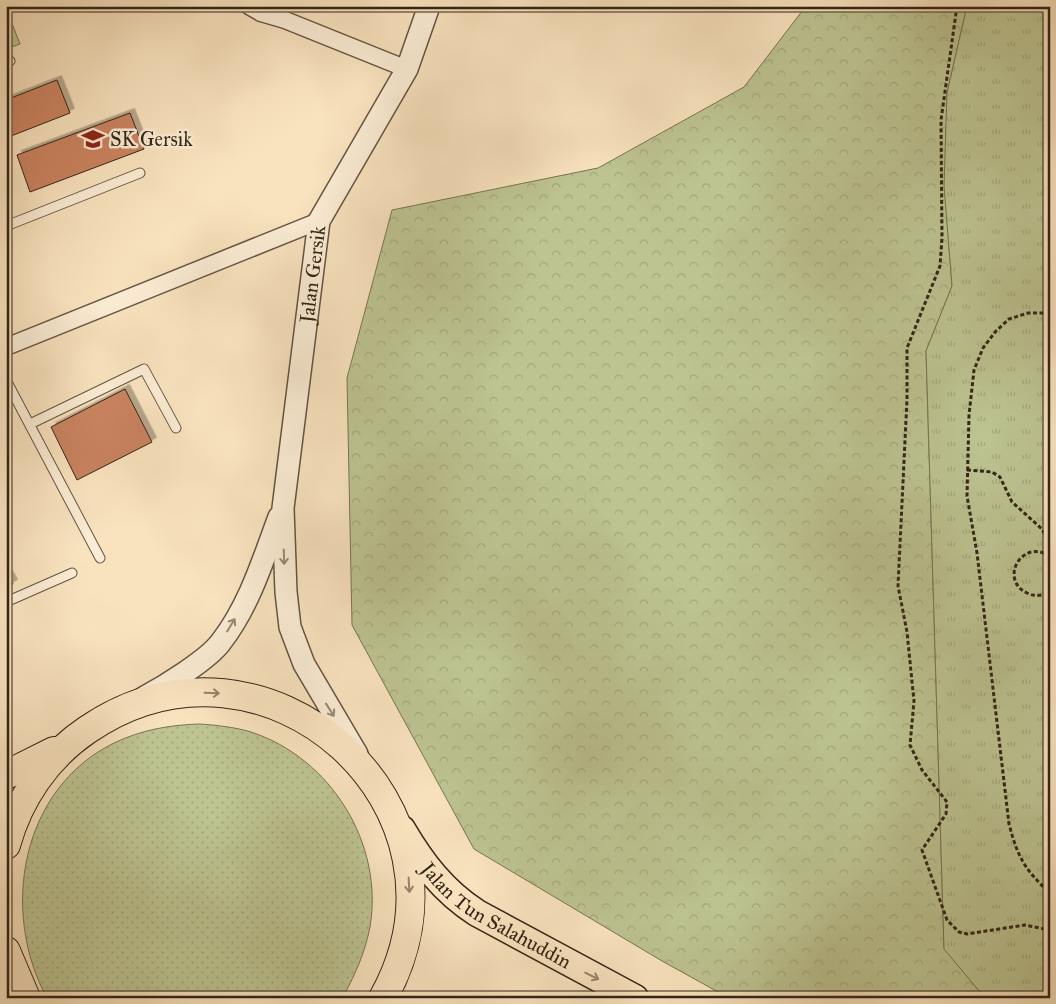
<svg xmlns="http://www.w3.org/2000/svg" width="1056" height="1004" font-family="'IM FELL Great Primer',serif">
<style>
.grass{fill:url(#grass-dots);stroke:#787454}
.forest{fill:url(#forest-crowns);stroke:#787454}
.park{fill:url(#park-tufts);stroke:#787454}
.pitch{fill:#bdc492;stroke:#787454}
.building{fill:#ca8361;stroke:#322517;filter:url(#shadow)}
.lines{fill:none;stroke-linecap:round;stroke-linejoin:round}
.service-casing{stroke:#645441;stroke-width:11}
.minor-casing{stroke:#645441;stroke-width:19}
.tertiary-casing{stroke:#645441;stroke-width:24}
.primary-casing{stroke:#322517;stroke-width:29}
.trunk-casing{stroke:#322517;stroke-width:30}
.path{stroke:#322517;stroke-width:3;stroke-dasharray:4 2.5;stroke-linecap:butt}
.service{stroke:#fbedd5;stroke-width:9}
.minor{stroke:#fbedd5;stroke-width:16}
.tertiary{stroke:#fbedd5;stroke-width:21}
.primary{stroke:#f9e3bf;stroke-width:26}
.trunk{stroke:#f9e3bf;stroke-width:28}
.oneway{stroke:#968976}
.oneway2{stroke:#96846b}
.labels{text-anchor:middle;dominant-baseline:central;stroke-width:5;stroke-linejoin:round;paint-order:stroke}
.poi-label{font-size:20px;fill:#322517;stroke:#fbedd5;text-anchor:start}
.street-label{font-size:20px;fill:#322517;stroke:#fbedd5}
</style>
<defs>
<pattern id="grass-dots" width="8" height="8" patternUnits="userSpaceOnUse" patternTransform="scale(1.25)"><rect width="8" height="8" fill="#bdc492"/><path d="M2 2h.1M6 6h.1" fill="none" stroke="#a3a87d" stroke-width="1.8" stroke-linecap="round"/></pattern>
<pattern id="forest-crowns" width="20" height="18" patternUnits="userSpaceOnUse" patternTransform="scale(1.25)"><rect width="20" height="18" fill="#bdc492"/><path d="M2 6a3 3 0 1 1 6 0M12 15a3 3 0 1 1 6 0" fill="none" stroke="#a3a87d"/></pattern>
<pattern id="park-tufts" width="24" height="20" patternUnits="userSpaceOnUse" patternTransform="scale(1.25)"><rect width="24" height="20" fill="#bdc492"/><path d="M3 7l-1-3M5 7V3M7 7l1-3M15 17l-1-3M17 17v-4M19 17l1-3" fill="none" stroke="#a3a87d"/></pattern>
<filter id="shadow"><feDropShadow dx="4.5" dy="-4.5" stdDeviation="0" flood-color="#0004"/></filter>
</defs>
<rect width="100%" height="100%" fill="#f9e3bf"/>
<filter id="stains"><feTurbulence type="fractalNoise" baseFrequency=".004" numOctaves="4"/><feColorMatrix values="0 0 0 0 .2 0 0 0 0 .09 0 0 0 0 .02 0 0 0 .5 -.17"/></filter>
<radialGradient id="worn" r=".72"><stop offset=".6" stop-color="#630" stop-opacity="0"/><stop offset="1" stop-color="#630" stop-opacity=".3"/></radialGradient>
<!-- grass -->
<path class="grass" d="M199 724C216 725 234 727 251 732 331 758 384 844 370 927 365 952 356 973 344 995L342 998H47C0 912 20 789 114 743 141 730 169 725 199 724Z"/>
<!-- forest -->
<polygon class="forest" points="806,6 967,6 947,93 945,193 952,286 926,351 944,948 985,998 729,998 662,961 474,849 352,625 347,378 392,210 598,168 744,87"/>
<!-- park -->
<polygon class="park" points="967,6 1050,6 1050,998 985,998 944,949 926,351 952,286 944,186 947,93"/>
<!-- pitch -->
<polygon class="pitch" points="6,8 20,44 6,49"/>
<!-- building -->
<g class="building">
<polygon points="57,80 70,113 6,138 6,100"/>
<polygon points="130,113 144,149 30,192 17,155"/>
<polygon points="125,389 152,442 77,480 51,427"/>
<polygon points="6,571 13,584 6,588"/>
</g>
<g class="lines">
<defs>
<g id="service">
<polyline points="6,62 10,61"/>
<polyline points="6,226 140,173"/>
<polyline points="6,380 100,558"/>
<polyline points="30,424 144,369 176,428"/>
<polyline points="6,602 72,573"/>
</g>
<g id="minor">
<polyline points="249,6 261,13 285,20 407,69"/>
<polyline points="6,347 319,221"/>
</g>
<g id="tertiary">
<path d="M143 698C163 687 208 660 221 642 249 606 263 560 279 517"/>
<path id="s1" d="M357 754 304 664 290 627 286 592 283 508 319 221 407 69 429 6"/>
</g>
<g id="primary">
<path id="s2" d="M402 829C422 863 443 891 477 913L635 998"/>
</g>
<g id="trunk">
<polyline points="6,775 54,751"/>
<path d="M6 845C19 798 47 757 87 730 266 607 489 808 383 998"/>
<polyline points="6,951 26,998"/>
</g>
</defs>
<!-- service casing -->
<use href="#service" class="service-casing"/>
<!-- minor casing -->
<use href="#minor" class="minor-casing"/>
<!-- tertiary casing -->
<use href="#tertiary" class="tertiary-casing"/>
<!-- primary casing -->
<use href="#primary" class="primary-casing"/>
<!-- trunk casing -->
<use href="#trunk" class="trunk-casing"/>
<!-- path -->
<g class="path">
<polyline points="957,6 941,120 942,238 940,266 907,348 907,399 898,586 907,632 914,701 910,745 922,770 947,802 946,814 922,850 947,920 959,932 967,934 1025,925 1050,930"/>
<path d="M1050 313H1028L1009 319 996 331 983 348 974 370 969 415 967 496 977 553 1009 824C1018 858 1025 870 1050 893"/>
<polyline points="967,470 992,472 1000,477 1012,502 1042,529 1050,545"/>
<path d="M1050 556C1021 538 999 580 1027 593 1035 597 1043 596 1050 591"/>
</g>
<!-- service -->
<use href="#service" class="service"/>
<!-- minor -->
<use href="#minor" class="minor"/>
<!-- tertiary -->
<use href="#tertiary" class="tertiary"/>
<!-- primary -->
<use href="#primary" class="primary"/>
<!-- trunk -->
<use href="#trunk" class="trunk"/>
</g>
<!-- one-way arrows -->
<defs><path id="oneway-shaft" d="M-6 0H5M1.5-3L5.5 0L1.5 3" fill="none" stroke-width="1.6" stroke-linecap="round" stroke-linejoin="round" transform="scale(1.25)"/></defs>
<g class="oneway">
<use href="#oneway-shaft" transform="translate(284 557) rotate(88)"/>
<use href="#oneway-shaft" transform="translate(231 625) rotate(-59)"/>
<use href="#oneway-shaft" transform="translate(330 710) rotate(58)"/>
</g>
<g class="oneway2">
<use href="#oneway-shaft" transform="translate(212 693) rotate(2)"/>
<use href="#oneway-shaft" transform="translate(409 885) rotate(87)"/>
<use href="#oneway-shaft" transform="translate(592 976) rotate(27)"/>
</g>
<!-- icons -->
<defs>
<symbol id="school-bare" viewBox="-9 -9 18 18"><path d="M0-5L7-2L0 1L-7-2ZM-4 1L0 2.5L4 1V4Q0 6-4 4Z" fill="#8f2418" stroke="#fbedd5" stroke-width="2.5" paint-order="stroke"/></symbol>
</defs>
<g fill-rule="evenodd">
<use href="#school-bare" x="77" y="123" width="32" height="32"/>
</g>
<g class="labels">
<!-- poi labels -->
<g class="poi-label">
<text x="110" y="139">SK Gersik</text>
</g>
<!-- street labels -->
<g class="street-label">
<text stroke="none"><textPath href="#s1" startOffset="499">Jalan Gersik</textPath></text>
<text stroke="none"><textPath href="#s2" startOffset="131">Jalan Tun Salahuddin</textPath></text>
</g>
</g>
<!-- margin -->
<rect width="1056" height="1004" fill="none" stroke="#f9e3bf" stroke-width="25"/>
<rect x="8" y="8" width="1041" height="989" fill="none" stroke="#322517" stroke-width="2.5"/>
<rect x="12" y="12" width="1031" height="979" fill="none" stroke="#322517"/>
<rect width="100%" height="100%" filter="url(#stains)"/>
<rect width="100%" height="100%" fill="url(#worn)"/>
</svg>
